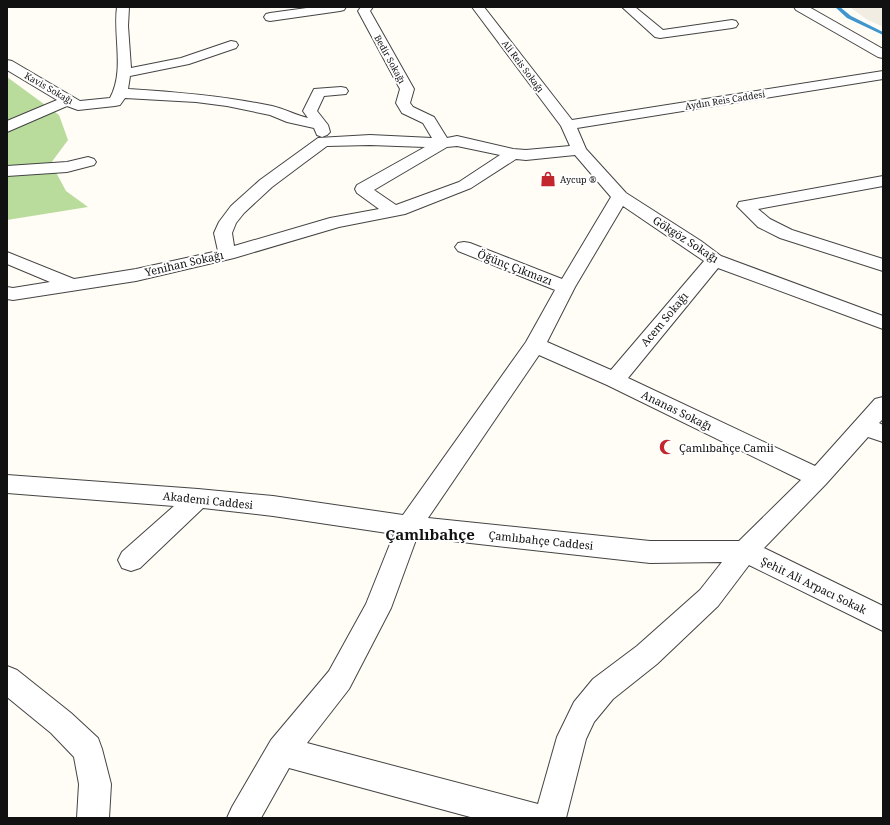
<svg xmlns="http://www.w3.org/2000/svg" width="890" height="825" font-family="'Noto Serif',serif">
<style>
.forest{fill:#b9dc9c}
.plaza{fill:#f1ede2}
.lines{fill:none;stroke-linecap:round;stroke-linejoin:round}
.stream{fill:#3f96cf;fill-rule:evenodd}
.minor-casing{stroke:#444;stroke-width:2}
.minor{fill:#fff;fill-rule:evenodd}
.labels{text-anchor:middle;dominant-baseline:central;stroke-width:4;stroke-linejoin:round;paint-order:stroke}
.far-street-label{font-size:9px;fill:#111;stroke:#fff}
.far-poi-label{font-size:9px;fill:#111;stroke:#fff;text-anchor:start}
.street-label{font-size:11px;fill:#111;stroke:#fff}
.poi-label{font-size:11px;fill:#111;stroke:#fff;text-anchor:start}
.district-label{font-size:15px;font-weight:bold;fill:#111;stroke:#fff}
</style>
<rect width="100%" height="100%" fill="#fffdf5"/>
<!-- forest -->
<polygon class="forest" points="7,77 59,115 68,140 51,163 66,191 88,207 7,220"/>
<!-- plaza -->
<polygon class="plaza" points="850,7 883,7 883,27 866,19"/>
<g class="lines">
<!-- stream -->
<polygon class="stream" points="835,7 840,7 851,16 883,32 883,35 847,18"/>
<defs>
<g id="minor">
<path d="M117 7H129L128 26 131 68 181 58 231 41 236 42 238 45 236 48 189 64 130 76 128 89C177 92 224 96 272 106 285 109 295 115 308 118L303 111 314 89 341 87 346 88 348 91 346 94 324 96 317 111 328 125 330 132 327 135 322 137 317 135 314 128 287 122 270 115 227 106 196 102 125 98 120 105 115 106 78 110 67 106 7 132V121L57 100 7 70V60L12 61 80 101 110 98C125 71 113 36 117 7Z"/>
<polygon points="314,7 346,7 344,10 340,11 270,21 266,20 264,17 266,14 270,13"/>
<path d="M361 7H373L370 11 414 89 410 103 413 107 434 117 447 138 457 136 513 149 526 150 570 146 561 126 472 7H484L572 120 883 71V79L577 128 586 149 626 193 701 241 721 256 883 316V329L718 268 628 378 815 466 875 399 883 397V419L879 423 883 425V442L868 437 826 484 764 548 883 606V631L749 565 718 606 657 664 613 699 594 722 586 739 566 818H474L289 768 261 818H227L232 807 271 740 329 671 366 604 394 534 273 516 203 508 140 568 131 571 122 568 118 560 122 552 174 506 7 493V475L198 489 273 496 403 515 526 342 555 290 458 251 455 247 458 243 464 242 470 243 562 279 611 197 575 155 526 160 516 159 471 188 405 214 339 227 234 258 136 281 13 300 7 299V287L13 288 50 282 7 264V252L74 279 136 269 218 251 214 233 219 222 231 206 260 180 318 138 370 135 432 138 423 123 402 113 396 103 400 89 358 11ZM370 145 425 147 357 185 355 189 357 193 379 209 330 218 234 246 232 233 236 223 244 213 272 187 304 163 327 146ZM457 146 500 155 459 182 396 205 374 190 447 147ZM623 206 704 261 611 370 547 342 575 287ZM539 355 607 385 801 480 739 541H650L428 518ZM417 537 650 563 722 562 700 590 637 646 593 679 574 702 557 737 538 804 307 743 349 689 391 608Z"/>
<polygon points="622,7 635,7 663,30 732,20 736,21 738,24 736,27 732,28 660,38 655,37"/>
<polygon points="794,7 809,7 883,49 883,58 878,57 796,10"/>
<polygon points="88,157 94,159 96,162 94,165 67,172 7,176 7,166 67,162"/>
<polygon points="883,176 883,186 758,209 770,219 792,230 883,259 883,271 780,238 758,227 737,206 739,202 745,201"/>
<polygon points="7,666 17,670 71,713 98,738 102,749 111,784 109,818 77,818 79,784 74,757 51,733 7,697"/>
</g>
</defs>
<!-- minor casing -->
<use href="#minor" class="minor-casing"/>
<!-- minor -->
<use href="#minor" class="minor"/>
</g>
<!-- icons -->
<defs>
<symbol id="shop-bare" viewBox="-9 -9 18 18"><path d="M-5-2.5h2.3a2.7 3.5 0 0 1 5.4 0H5L5.5 6h-11ZM-1.5-2.5h3a1.5 2.3 0 0 0-3 0Z" fill="#c4262e" stroke="#fff" stroke-width="2.5" paint-order="stroke"/></symbol>
<symbol id="mosque-bare" viewBox="-9 -9 18 18"><path d="M3.5-4.9A6 6 0 1 0 3.5 4.9A5 5 0 1 1 3.5-4.9Z" fill="#c4262e" stroke="#fff" stroke-width="2.5" paint-order="stroke"/></symbol>
</defs>
<g fill-rule="evenodd">
<use href="#shop-bare" x="537" y="168" width="22" height="22"/>
<use href="#mosque-bare" x="656" y="436" width="22" height="22"/>
</g>
<g class="labels">
<!-- far-street labels -->
<g class="far-street-label">
<text transform="translate(390 59) rotate(61)">Bedir Sokağı</text>
<text transform="translate(523 66) rotate(53)">Ali Reis Sokağı</text>
<text transform="translate(49 88) rotate(30)">Kavis Sokağı</text>
<text transform="translate(725 100) rotate(-9)">Aydın Reis Caddesi</text>
</g>
<!-- far-poi labels -->
<g class="far-poi-label">
<text x="560" y="179">Aycup ®</text>
</g>
<!-- street labels -->
<g class="street-label">
<text transform="translate(686 239) rotate(33)">Gökgöz Sokağı</text>
<text transform="translate(184 263) rotate(-13)">Yenihan Sokağı</text>
<text transform="translate(515 267) rotate(21)">Öğünç Çıkmazı</text>
<text transform="translate(664 319) rotate(-50)">Acem Sokağı</text>
<text transform="translate(677 410) rotate(26)">Ananas Sokağı</text>
<text transform="translate(208 500) rotate(6)">Akademi Caddesi</text>
<text transform="translate(541 540) rotate(6)">Çamlıbahçe Caddesi</text>
<text transform="translate(814 585) rotate(26)">Şehit Ali Arpacı Sokak</text>
</g>
<!-- poi labels -->
<g class="poi-label">
<text x="679" y="447">Çamlıbahçe Camii</text>
</g>
<!-- district labels -->
<g class="district-label">
<text x="430" y="534">Çamlıbahçe</text>
</g>
</g>
<!-- border -->
<rect width="890" height="825" fill="none" stroke="#111111" stroke-width="16"/>
</svg>
